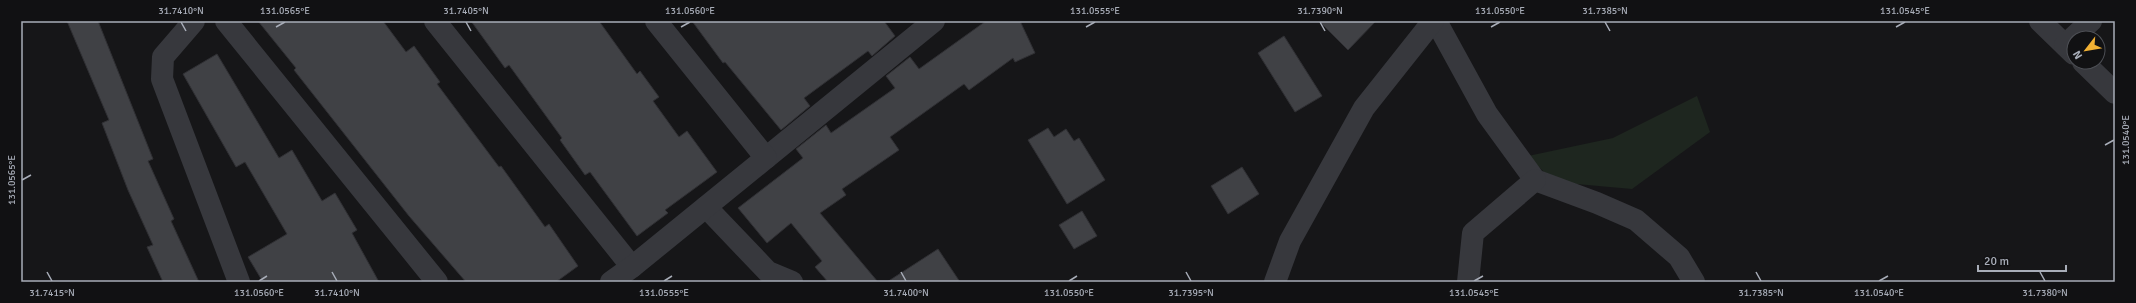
<svg xmlns="http://www.w3.org/2000/svg" width="2136" height="303" font-family="Signika,sans-serif">
<style>
.green{fill:#1e261f}
.building{fill:#404145;stroke:#303034}
.lines{fill:none;stroke-linecap:round;stroke-linejoin:round}
.minor{stroke:#37383d;stroke-width:22}
.ticks{fill:none;stroke:#a8adb8;stroke-width:1.5}
.neatline{fill:none;stroke:#a8adb8;stroke-width:1.5}
.ticks-label{font-size:10px;text-anchor:middle;fill:#a8adb8}
</style>
<rect width="100%" height="100%" fill="#161618"/>
<!-- green -->
<polygon class="green" points="1697,96 1710,132 1632,189 1565,183 1544,172 1528,156 1613,138"/>
<!-- building -->
<g class="building">
<polygon points="67,21 98,21 153,159 148,161 174,219 171,221 199,282 163,282 147,247 153,245 128,190 102,123 109,120"/>
<polygon points="258,21 383,21 406,52 414,46 440,82 437,84 499,167 501,166 545,227 549,224 578,266 556,282 466,282 409,216 294,70 296,68"/>
<polygon points="471,21 599,21 637,74 640,71 659,97 653,101 679,137 687,131 717,172 665,210 668,213 637,236 590,172 585,175 560,140 562,138 509,65 505,68"/>
<polygon points="692,21 884,21 895,36 872,56 868,51 804,98 810,106 781,130 725,62 723,63"/>
<polygon points="986,21 1020,21 1035,53 1015,62 1013,58 969,90 964,84 890,137 899,150 842,189 846,195 820,213 878,282 828,282 815,267 822,261 791,223 767,243 738,208 803,158 796,149 826,125 831,133 895,88 886,76 910,57 919,69"/>
<polygon points="1319,21 1376,21 1348,50"/>
<polygon points="1284,36 1322,96 1295,112 1258,53"/>
<polygon points="217,54 279,158 292,150 322,201 335,193 357,230 352,233 379,282 263,282 248,257 287,234 245,162 236,167 183,74"/>
<polygon points="1048,128 1054,137 1066,129 1074,141 1079,138 1105,180 1067,204 1028,140"/>
<polygon points="1242,167 1259,194 1228,214 1211,186"/>
<polygon points="1082,211 1097,236 1074,249 1059,225"/>
<polygon points="938,249 960,282 887,282"/>
</g>
<g class="lines">
<!-- minor -->
<g class="minor">
<polyline points="194,21 163,57 162,79 239,282"/>
<polyline points="226,21 437,282"/>
<polyline points="435,21 632,267"/>
<polyline points="1436,21 1487,114 1535,180 1597,203 1636,220 1679,257 1694,282"/>
<polyline points="2040,21 2074,54"/>
<polyline points="2065,45 2091,21"/>
<polyline points="2083,62 2115,93"/>
<polyline points="766,158 934,21"/>
<polyline points="706,207 768,272 792,282"/>
<polyline points="611,282 632,267 766,158 656,21"/>
<polyline points="1275,282 1290,241 1364,108 1433,21"/>
<polyline points="1468,282 1473,233 1535,180"/>
</g>
</g>
<!-- ticks -->
<path class="ticks" d="M181 22 186 31M466 22 471 31M1320 22 1325 31M1605 22 1610 31M276 27 285 22M681 27 690 22M1086 27 1095 22M1491 27 1500 22M1896 27 1905 22M2105 145 2114 140M22 180 31 175M47 272 52 281M332 272 337 281M901 272 906 281M1186 272 1191 281M1756 272 1761 281M2040 272 2045 281M259 281 267 276M664 281 672 276M1069 281 1077 276M1474 281 1483 276M1879 281 1888 276"/>
<!-- border -->
<rect width="2136" height="303" fill="none" stroke="#111113" stroke-width="44"/>
<!-- north arrow -->
<g transform="translate(2086 50) rotate(239)"><circle r="19" fill="#111113" stroke="#4d4f55"/>
<path d="M0-3L7 15L0 10L-7 15Z" fill="#f2b134"/>
<text y="-6" font-size="11" font-weight="bold" text-anchor="middle" fill="#a8adb8">N</text>
</g>
<!-- scale -->
<path d="M1978 265v6h88v-6" fill="none" stroke="#a8adb8" stroke-width="2"/>
<text x="1984" y="265" font-size="12" fill="#a8adb8" stroke="#111113" stroke-width="3" paint-order="stroke">20 m</text>
<rect x="22" y="22" width="2092" height="259" class="neatline"/>
<g class="ticks-label">
<text x="181" y="14">31.7410°N</text>
<text x="285" y="14">131.0565°E</text>
<text x="466" y="14">31.7405°N</text>
<text x="690" y="14">131.0560°E</text>
<text x="1095" y="14">131.0555°E</text>
<text x="1320" y="14">31.7390°N</text>
<text x="1500" y="14">131.0550°E</text>
<text x="1605" y="14">31.7385°N</text>
<text x="1905" y="14">131.0545°E</text>
<text transform="translate(2125 140) rotate(-90)" y="4">131.0540°E</text>
<text transform="translate(11 180) rotate(-90)" y="4">131.0565°E</text>
<text x="52" y="296">31.7415°N</text>
<text x="259" y="296">131.0560°E</text>
<text x="337" y="296">31.7410°N</text>
<text x="664" y="296">131.0555°E</text>
<text x="906" y="296">31.7400°N</text>
<text x="1069" y="296">131.0550°E</text>
<text x="1191" y="296">31.7395°N</text>
<text x="1474" y="296">131.0545°E</text>
<text x="1761" y="296">31.7385°N</text>
<text x="1879" y="296">131.0540°E</text>
<text x="2045" y="296">31.7380°N</text>
</g>
</svg>
